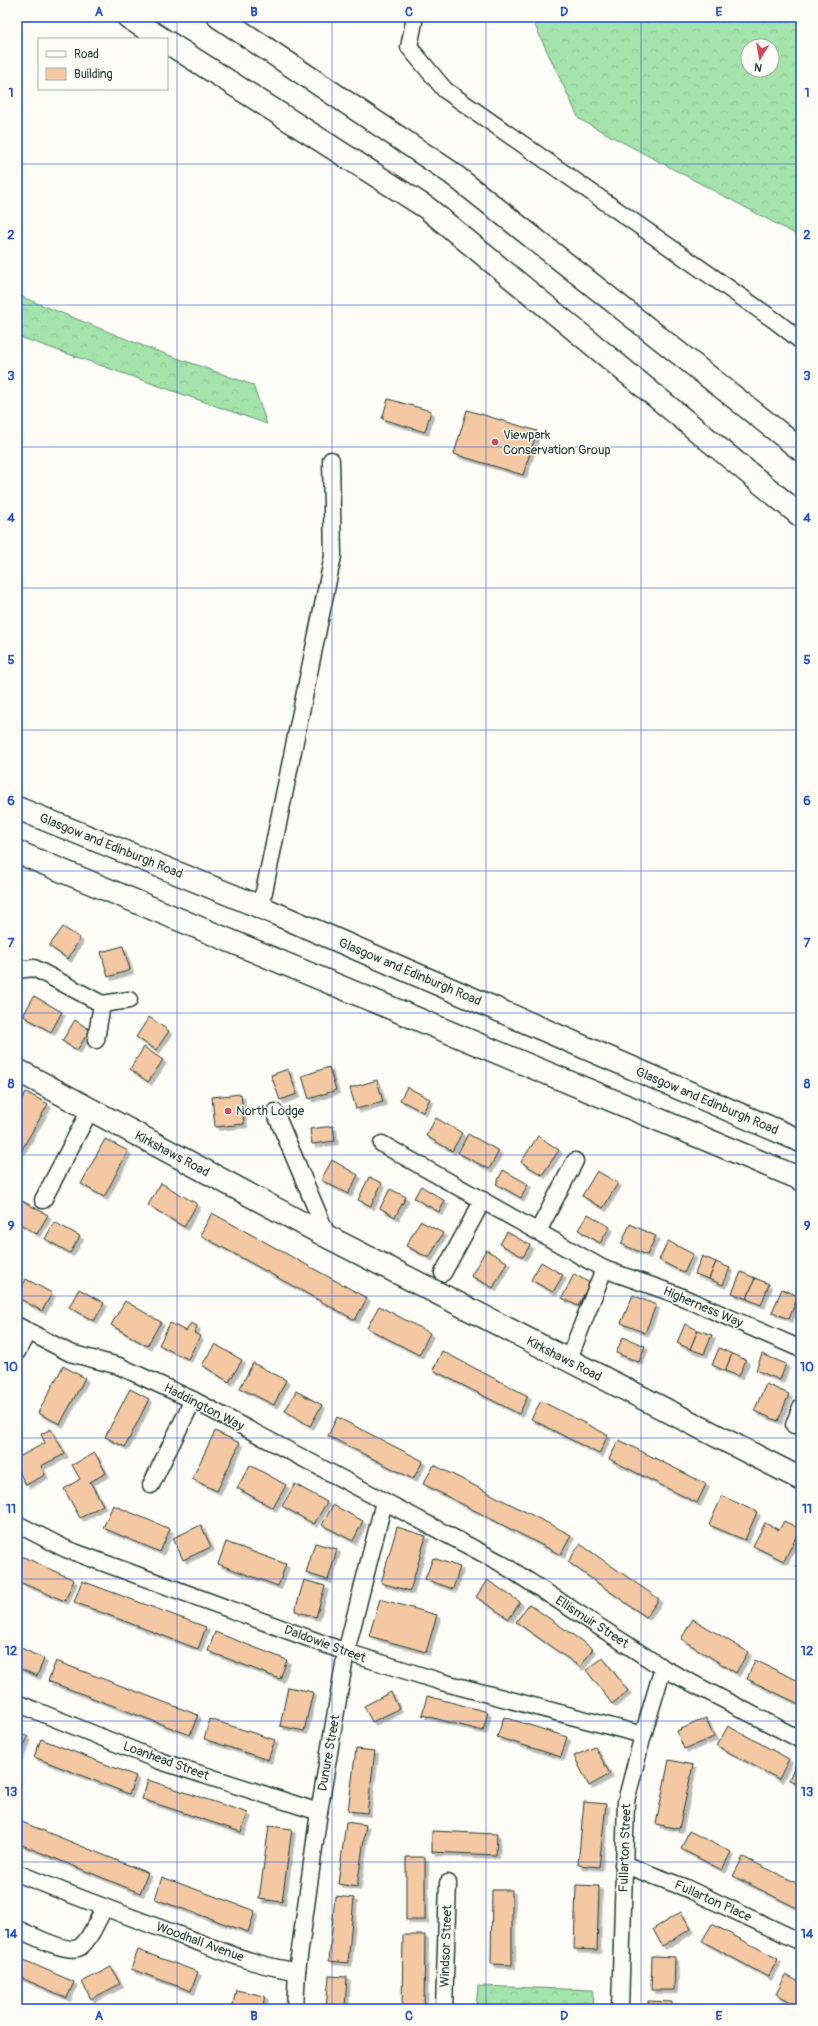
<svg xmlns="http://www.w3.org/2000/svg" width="818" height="2026" font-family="Pangolin,sans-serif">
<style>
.forest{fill:url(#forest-crowns);stroke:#629070;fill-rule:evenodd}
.building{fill:#f3c8a2;stroke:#1f3d34;filter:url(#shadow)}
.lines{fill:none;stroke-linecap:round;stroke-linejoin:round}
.street-casing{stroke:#1f3d34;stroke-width:19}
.secondary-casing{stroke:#1f3d34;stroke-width:25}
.highway-casing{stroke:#1f3d34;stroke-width:25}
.street{stroke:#fdfcf7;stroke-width:16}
.secondary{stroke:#fdfcf7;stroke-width:22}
.highway{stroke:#fdfcf7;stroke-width:22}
.grid{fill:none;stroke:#1d4ed8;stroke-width:1;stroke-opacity:0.55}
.poi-dot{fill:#d1495b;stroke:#fdfcf7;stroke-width:1.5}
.labels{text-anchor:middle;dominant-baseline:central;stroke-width:3;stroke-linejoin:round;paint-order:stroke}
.poi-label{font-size:13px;fill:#1f3d34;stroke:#fdfcf7;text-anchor:start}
.street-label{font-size:13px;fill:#1f3d34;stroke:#fdfcf7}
.neatline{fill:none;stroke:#1d4ed8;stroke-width:1.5}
.grid-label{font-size:13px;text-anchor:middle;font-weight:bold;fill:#1d4ed8}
</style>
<defs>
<pattern id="forest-crowns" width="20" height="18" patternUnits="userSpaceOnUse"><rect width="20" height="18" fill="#a4e3ab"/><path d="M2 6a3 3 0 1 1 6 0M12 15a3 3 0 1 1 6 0" fill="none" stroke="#8dc494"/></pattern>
<filter id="shadow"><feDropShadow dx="3.5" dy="3.5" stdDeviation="0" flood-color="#0004"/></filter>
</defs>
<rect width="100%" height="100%" fill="#fdfcf7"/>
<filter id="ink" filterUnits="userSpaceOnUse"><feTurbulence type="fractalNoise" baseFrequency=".025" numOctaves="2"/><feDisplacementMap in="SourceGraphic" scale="8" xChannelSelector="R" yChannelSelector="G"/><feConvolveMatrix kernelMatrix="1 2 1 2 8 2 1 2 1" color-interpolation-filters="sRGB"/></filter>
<g filter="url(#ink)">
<!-- forest -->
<g class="forest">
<path d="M531 17H801V237L579 119ZM748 46H772V70H748Z"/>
<polygon points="17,295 146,347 253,385 267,424 17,336"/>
<polygon points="478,1986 593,1990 592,2009 476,2009"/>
</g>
<!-- building -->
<g class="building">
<polygon points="388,399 431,411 425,432 382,419"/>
<polygon points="467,410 537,431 523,475 454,454"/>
<polygon points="63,927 80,938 68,959 49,946"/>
<polygon points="123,946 130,970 108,977 101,952"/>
<polygon points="34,996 62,1012 51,1032 23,1016"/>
<polygon points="149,1017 169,1031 156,1050 136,1037"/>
<polygon points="75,1020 90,1030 77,1050 62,1041"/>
<polygon points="144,1047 163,1060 148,1082 130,1069"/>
<polygon points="329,1067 336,1090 309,1099 302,1076"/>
<polygon points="288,1069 297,1094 280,1100 271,1075"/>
<polygon points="377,1080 383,1102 356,1109 350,1088"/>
<polygon points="407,1087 430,1099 423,1112 400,1100"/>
<polygon points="26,1092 48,1104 21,1151 17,1149 17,1107"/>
<polygon points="241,1094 244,1124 215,1127 212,1097"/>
<polygon points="436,1118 462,1133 452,1151 426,1136"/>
<polygon points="333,1126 335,1141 312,1144 310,1129"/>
<polygon points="468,1134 499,1151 489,1169 458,1153"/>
<polygon points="538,1136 559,1150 542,1175 521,1162"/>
<polygon points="105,1139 128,1151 104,1197 81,1184"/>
<polygon points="332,1160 358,1175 348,1194 321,1180"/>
<polygon points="503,1170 528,1184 521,1198 496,1184"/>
<polygon points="597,1171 618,1183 603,1208 582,1196"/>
<polygon points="369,1177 382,1183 371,1206 358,1200"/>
<polygon points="161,1183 197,1204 184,1227 148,1205"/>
<polygon points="421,1186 445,1201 439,1212 414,1198"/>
<polygon points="390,1189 406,1197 395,1217 380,1208"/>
<polygon points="17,1198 48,1215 37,1234 17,1222"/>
<polygon points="212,1213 367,1298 355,1320 200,1235"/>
<polygon points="588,1214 610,1227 600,1243 578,1230"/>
<polygon points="420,1221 443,1233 429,1258 406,1246"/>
<polygon points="54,1222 80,1236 70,1253 45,1239"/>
<polygon points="630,1224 656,1236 647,1255 621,1244"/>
<polygon points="507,1232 530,1245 523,1257 500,1244"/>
<polygon points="668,1241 693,1254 684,1273 659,1260"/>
<polygon points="486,1250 507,1262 493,1288 471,1276"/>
<polygon points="702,1256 716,1262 709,1279 695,1274"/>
<polygon points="541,1262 563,1275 553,1292 531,1280"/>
<polygon points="716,1262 730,1268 723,1285 709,1279"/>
<polygon points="741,1272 755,1278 747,1299 732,1293"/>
<polygon points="574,1274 590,1283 578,1306 562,1298"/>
<polygon points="755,1278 769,1284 761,1305 747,1299"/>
<polygon points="26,1279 52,1293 42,1311 17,1297"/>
<polygon points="79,1289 104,1303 94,1321 69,1307"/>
<polygon points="782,1289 798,1296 789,1319 772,1312"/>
<polygon points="633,1295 656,1305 645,1333 621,1323"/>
<polygon points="125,1301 161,1322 147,1346 111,1325"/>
<polygon points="379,1306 430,1333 419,1355 367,1328"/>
<polygon points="170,1323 186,1331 191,1323 197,1326 194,1333 200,1336 188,1359 159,1345"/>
<polygon points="685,1324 698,1330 690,1349 677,1343"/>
<polygon points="698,1330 712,1335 704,1354 690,1349"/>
<polygon points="623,1337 645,1346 639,1362 616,1353"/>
<polygon points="215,1344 242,1360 229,1382 202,1365"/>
<polygon points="719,1348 732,1354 725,1371 712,1365"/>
<polygon points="442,1351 528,1396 519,1414 433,1370"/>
<polygon points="732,1354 746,1360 739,1376 725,1371"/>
<polygon points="762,1354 786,1364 780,1380 756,1370"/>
<polygon points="253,1363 286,1380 274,1405 240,1388"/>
<polygon points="63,1366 85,1378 60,1424 38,1413"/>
<polygon points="766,1384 789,1394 778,1421 754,1411"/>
<polygon points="130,1389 149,1399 125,1447 105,1437"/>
<polygon points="296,1391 322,1405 310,1426 285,1411"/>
<polygon points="541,1401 608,1435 599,1454 531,1419"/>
<polygon points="337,1417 423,1461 413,1479 328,1436"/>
<polygon points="51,1429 65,1454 41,1466 45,1475 26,1485 17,1468 17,1458 45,1443 41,1434"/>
<polygon points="215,1431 240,1443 217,1491 192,1479"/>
<polygon points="619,1440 706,1484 697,1503 609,1459"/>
<polygon points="95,1453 106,1473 90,1482 103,1505 80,1518 64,1489 80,1479 72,1465"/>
<polygon points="250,1465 286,1485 273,1508 237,1488"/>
<polygon points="434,1465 571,1535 561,1555 423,1484"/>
<polygon points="295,1484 327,1502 314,1524 282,1506"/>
<polygon points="722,1496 757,1512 745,1540 709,1525"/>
<polygon points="113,1505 170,1529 160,1552 103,1528"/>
<polygon points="333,1505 363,1521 353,1541 322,1525"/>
<polygon points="784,1521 800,1529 784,1561 753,1546 765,1523 779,1530"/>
<polygon points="201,1525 211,1547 183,1560 173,1538"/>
<polygon points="397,1527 426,1536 410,1591 381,1583"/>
<polygon points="226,1542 286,1564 278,1586 218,1564"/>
<polygon points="315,1543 337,1549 328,1580 306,1573"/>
<polygon points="580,1544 659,1599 646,1617 568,1562"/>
<polygon points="17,1554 74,1580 65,1601 17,1581"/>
<polygon points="433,1558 460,1567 453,1589 425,1579"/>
<polygon points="801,1558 801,1570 796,1567"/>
<polygon points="304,1580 325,1586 316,1617 295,1611"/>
<polygon points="487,1580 520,1602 509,1619 476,1597"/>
<polygon points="82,1581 206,1627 198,1649 74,1602"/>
<polygon points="380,1599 437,1615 426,1652 369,1636"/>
<polygon points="529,1604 593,1649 580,1667 516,1622"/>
<polygon points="693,1619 748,1652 736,1673 681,1639"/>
<polygon points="215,1632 287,1660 280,1679 208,1651"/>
<polygon points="17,1646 44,1659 37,1676 17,1667"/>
<polygon points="603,1658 628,1691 612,1704 586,1670"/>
<polygon points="755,1660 801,1682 801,1705 747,1679"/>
<polygon points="56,1661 198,1715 190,1735 48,1681"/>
<polygon points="288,1687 313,1692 304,1731 280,1726"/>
<polygon points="391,1692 399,1709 372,1722 364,1706"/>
<polygon points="427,1696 488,1712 483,1731 422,1715"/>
<polygon points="504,1717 567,1737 561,1757 497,1737"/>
<polygon points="706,1718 714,1737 684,1749 677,1731"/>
<polygon points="210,1719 275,1740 268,1760 204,1739"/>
<polygon points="728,1726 789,1759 779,1779 717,1746"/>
<polygon points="17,1732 28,1737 19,1756 17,1755"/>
<polygon points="41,1739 136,1776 129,1794 34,1757"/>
<polygon points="595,1747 610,1774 589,1786 574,1756"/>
<polygon points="356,1749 375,1751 367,1813 348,1811"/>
<polygon points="669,1760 693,1765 679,1829 656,1824"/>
<polygon points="796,1763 801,1765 801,1785 789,1780"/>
<polygon points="148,1780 248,1813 241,1832 142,1799"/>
<polygon points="584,1802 606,1804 599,1867 578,1865"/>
<polygon points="17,1820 148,1873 140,1893 17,1843"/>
<polygon points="346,1822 366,1825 357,1887 338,1884"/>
<polygon points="269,1826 292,1829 282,1902 259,1899"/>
<polygon points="432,1831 497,1834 496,1855 432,1852"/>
<polygon points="689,1831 731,1852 722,1870 681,1849"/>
<rect x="406" y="1857" width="19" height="63"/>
<polygon points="743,1857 801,1885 799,1909 733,1876"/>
<polygon points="162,1877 255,1911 248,1932 155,1899"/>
<polygon points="576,1885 599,1886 597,1950 574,1949"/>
<polygon points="492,1890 512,1890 512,1965 491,1964"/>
<polygon points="335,1896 354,1898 348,1963 329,1961"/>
<polygon points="681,1912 691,1929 662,1946 653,1929"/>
<polygon points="712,1924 778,1959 768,1977 702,1941"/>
<polygon points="403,1935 425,1935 424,2008 402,2007"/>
<polygon points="138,1950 198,1972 191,1991 131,1969"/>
<polygon points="652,1956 675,1957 674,1990 651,1990"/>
<polygon points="17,1957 74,1982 67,1998 17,1976"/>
<polygon points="111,1967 120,1984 91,1999 82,1982"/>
<polygon points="786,1975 801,1983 801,2007 776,1994"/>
<polygon points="329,1976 347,1977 345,2008 326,2007"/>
<polygon points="236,1990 265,1996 262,2009 232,2009"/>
<polygon points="648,2001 672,2002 672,2009 648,2009"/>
</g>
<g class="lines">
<defs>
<g id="street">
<polyline points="415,17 409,47 445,90 777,322 801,341"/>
<polyline points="258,906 264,892 333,556 331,460"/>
<polyline points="17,970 34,968 102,1004 96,1040"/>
<polyline points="102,1004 129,1000"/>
<polyline points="275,1112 328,1237"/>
<polyline points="382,1144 604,1269 568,1361"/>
<polyline points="43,1200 90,1110"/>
<polyline points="538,1231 575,1161"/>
<polyline points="604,1269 675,1294 801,1349"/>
<polyline points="443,1273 483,1200"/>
<polyline points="18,1326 70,1353 119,1366 193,1400 499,1562 663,1668 801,1740"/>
<polyline points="17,1352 28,1331"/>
<polyline points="794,1425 801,1407"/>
<polyline points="151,1485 193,1400"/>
<polyline points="17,1524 66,1549 346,1652 442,1682 643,1735"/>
<polyline points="17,1703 160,1761 319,1812"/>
<polyline points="623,1864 686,1888 801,1942"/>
<path d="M17 1873C73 1896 130 1917 187 1938 223 1951 259 1967 297 1971"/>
<path d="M17 1929C30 1934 68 1955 80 1947 89 1941 99 1918 104 1908"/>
<polyline points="295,2009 297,1971 319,1812 346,1652 384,1502"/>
<polyline points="444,2009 448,1883"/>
<polyline points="620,2009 626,1801 643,1735 663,1668"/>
</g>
<polyline id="secondary" points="17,1070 328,1237 801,1479"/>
<g id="highway">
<polyline points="128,17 162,39"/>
<polyline points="219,17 450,172 801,450"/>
<polyline points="167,42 427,208 801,516"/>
<polyline points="17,808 258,906 801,1141"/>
<polyline points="17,852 801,1179"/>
</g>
</defs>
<!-- street casing -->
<use href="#street" class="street-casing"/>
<!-- secondary casing -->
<use href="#secondary" class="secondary-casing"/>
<!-- highway casing -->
<use href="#highway" class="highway-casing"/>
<!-- street -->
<use href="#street" class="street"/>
<!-- secondary -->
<use href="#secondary" class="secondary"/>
<!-- highway -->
<use href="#highway" class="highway"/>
</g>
</g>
<!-- grid -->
<path class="grid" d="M177 17V2009M332 17V2009M486 17V2009M641 17V2009M17 164H801M17 305H801M17 447H801M17 588H801M17 730H801M17 871H801M17 1013H801M17 1155H801M17 1296H801M17 1438H801M17 1579H801M17 1721H801M17 1862H801"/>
<!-- markers -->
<g class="poi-dot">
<circle cx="495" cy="442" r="4"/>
<circle cx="228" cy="1111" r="4"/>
</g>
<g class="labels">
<!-- poi labels -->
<g class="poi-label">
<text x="503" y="435">Viewpark<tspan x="503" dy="15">Conservation Group</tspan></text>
<text x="236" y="1111">North Lodge</text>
</g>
<!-- street labels -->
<g class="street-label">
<text transform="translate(111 846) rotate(22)">Glasgow and Edinburgh Road</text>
<text transform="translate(410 972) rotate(23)">Glasgow and Edinburgh Road</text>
<text transform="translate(707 1101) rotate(23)">Glasgow and Edinburgh Road</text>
<text transform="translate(172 1154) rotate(28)">Kirkshaws Road</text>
<text transform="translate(703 1307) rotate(23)">Higherness Way</text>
<text transform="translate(564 1359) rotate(27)">Kirkshaws Road</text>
<text transform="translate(204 1407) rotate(27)">Haddington Way</text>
<text transform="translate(592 1622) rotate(33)">Ellismuir Street</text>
<text transform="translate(325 1644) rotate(20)">Daldowie Street</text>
<text transform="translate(329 1753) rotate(-80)">Dunure Street</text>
<text transform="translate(166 1761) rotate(20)">Loanhead Street</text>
<text transform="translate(625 1848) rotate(-88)">Fullarton Street</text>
<text transform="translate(713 1901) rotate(24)">Fullarton Place</text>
<text transform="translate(200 1942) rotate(20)">Woodhall Avenue</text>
<text transform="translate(446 1946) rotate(-88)">Windsor Street</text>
</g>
</g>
<!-- margin -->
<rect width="818" height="2026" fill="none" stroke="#fdfcf7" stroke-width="44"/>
<!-- legend -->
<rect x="38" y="38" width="130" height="52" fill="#fdfcf7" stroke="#a4b0a9"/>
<rect x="46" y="51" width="20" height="6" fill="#fdfcf7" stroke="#a4b0a9"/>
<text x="74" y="58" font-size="12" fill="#1f3d34">Road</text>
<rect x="46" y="68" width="20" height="12" fill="#f3c8a2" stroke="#a4b0a9"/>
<text x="74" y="78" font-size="12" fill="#1f3d34">Building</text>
<!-- north arrow -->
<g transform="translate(760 58) rotate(191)"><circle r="19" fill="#fdfcf7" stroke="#a4b0a9"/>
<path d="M0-3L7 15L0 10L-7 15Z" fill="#d1495b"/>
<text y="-6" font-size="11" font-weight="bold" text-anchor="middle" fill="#1f3d34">N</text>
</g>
<rect x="22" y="22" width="774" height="1982" class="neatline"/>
<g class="grid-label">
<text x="99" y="16">A</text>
<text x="254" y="16">B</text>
<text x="409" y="16">C</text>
<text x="564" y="16">D</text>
<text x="719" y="16">E</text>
<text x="11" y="97">1</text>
<text x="807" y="97">1</text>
<text x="11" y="239">2</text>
<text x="807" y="239">2</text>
<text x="11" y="380">3</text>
<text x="807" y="380">3</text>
<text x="11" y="522">4</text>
<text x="807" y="522">4</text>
<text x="11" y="664">5</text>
<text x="807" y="664">5</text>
<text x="11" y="805">6</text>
<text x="807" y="805">6</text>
<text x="11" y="947">7</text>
<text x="807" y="947">7</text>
<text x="11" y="1088">8</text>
<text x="807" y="1088">8</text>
<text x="11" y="1230">9</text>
<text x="807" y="1230">9</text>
<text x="11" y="1371">10</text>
<text x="807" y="1371">10</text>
<text x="11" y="1513">11</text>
<text x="807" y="1513">11</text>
<text x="11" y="1655">12</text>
<text x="807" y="1655">12</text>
<text x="11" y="1796">13</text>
<text x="807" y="1796">13</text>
<text x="11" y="1938">14</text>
<text x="807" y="1938">14</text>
<text x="99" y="2020">A</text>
<text x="254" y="2020">B</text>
<text x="409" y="2020">C</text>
<text x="564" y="2020">D</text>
<text x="719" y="2020">E</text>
</g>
</svg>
